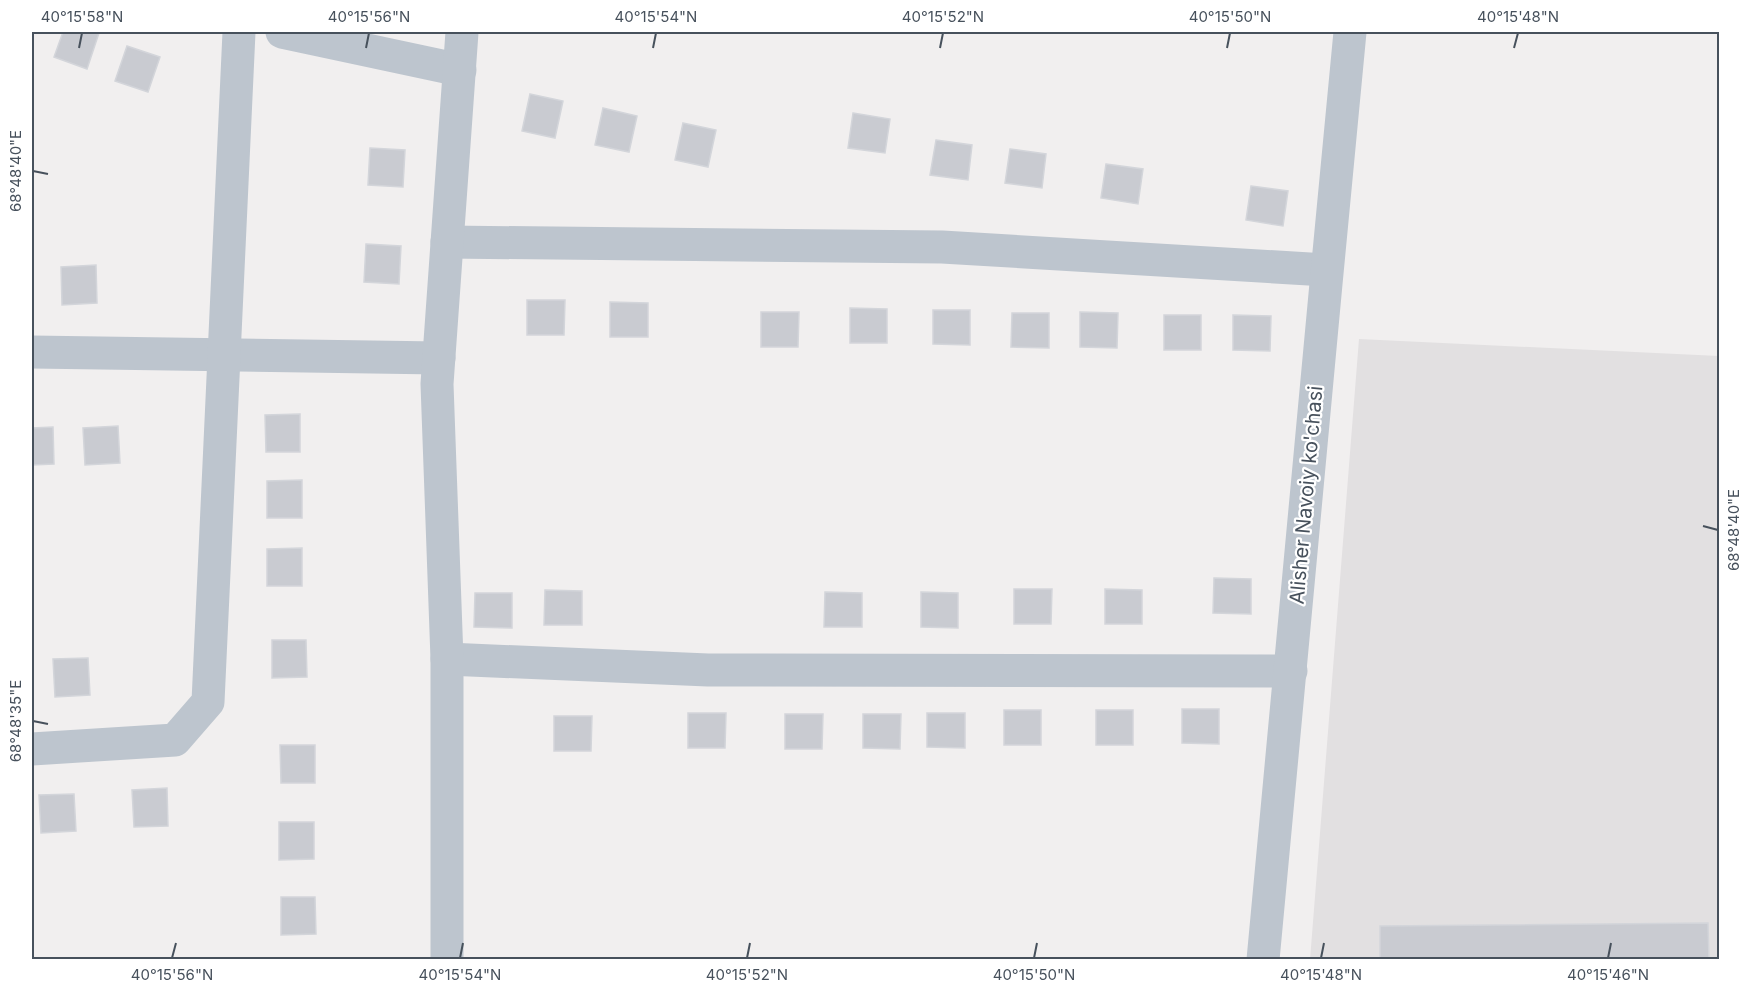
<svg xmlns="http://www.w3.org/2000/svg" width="1751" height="991" font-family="Inter,sans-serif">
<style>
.education{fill:#e2e0e1}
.building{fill:#c9cbd1;stroke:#d3d5da;stroke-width:1.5}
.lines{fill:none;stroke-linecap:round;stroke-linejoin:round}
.street{stroke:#bdc5ce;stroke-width:33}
.ticks{fill:none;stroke:#47515c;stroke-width:2}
.labels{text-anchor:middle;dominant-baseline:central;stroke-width:4.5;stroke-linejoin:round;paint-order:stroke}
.street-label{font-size:20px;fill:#47515c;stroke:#fff}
.neatline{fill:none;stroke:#47515c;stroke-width:2}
.ticks-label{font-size:15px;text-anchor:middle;fill:#47515c}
</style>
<rect width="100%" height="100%" fill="#f1efef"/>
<!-- education -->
<polygon class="education" points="1359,339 1719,356 1719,959 1310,960"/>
<!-- building -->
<g class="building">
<polygon points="63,32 99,33 87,69 54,57"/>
<polygon points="127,46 160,57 148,92 115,81"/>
<polygon points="530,94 563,101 555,138 522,131"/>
<polygon points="603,108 637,116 629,152 595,145"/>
<polygon points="853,113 890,119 885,153 848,148"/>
<polygon points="683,123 716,130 708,167 675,160"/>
<polygon points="936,140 972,145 968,180 930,175"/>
<polygon points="370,148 405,150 403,187 368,185"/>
<polygon points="1010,149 1046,154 1042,188 1005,183"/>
<polygon points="1106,164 1143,169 1138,204 1101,198"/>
<polygon points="1251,186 1288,191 1283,226 1246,220"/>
<polygon points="366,244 401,246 399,284 364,282"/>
<polygon points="96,265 97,303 62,305 61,267"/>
<polygon points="527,300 565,300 564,335 527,335"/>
<polygon points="610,302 648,303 648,337 610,337"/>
<polygon points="850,308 887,309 887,343 850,343"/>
<polygon points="933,310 970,310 970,345 933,344"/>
<polygon points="761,312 799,312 798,347 761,347"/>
<polygon points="1080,312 1118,313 1117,348 1080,347"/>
<polygon points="1012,313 1049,313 1049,348 1011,347"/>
<rect x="1164" y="315" width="37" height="35"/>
<polygon points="1233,315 1271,316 1270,351 1233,350"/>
<polygon points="300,414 300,452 266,452 265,415"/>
<polygon points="118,426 120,463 85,465 83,428"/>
<polygon points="53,427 54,464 32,465 32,428"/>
<polygon points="302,480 302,518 267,518 267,481"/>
<polygon points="302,548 302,586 267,586 267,549"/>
<polygon points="1214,578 1251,579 1251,614 1213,613"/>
<polygon points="1014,589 1052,589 1051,624 1014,624"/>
<polygon points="1105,589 1142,590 1142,624 1105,624"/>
<polygon points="545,590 582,591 582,625 544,625"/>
<polygon points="825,592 862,593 862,627 824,627"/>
<polygon points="921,592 958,593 958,628 921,627"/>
<polygon points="475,593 512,593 512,628 474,627"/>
<polygon points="272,640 306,640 307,677 272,678"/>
<polygon points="88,658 90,695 55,697 53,659"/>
<polygon points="1182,709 1219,709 1219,744 1182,743"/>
<rect x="1004" y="710" width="37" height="35"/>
<rect x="1096" y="710" width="37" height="35"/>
<polygon points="688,713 726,713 725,748 688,748"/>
<polygon points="927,713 965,713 965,748 927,747"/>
<polygon points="785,714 823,714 822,749 785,749"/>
<polygon points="863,714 901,714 900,749 863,748"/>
<polygon points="554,716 592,716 591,751 554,751"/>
<polygon points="280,745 315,745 315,783 281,783"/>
<polygon points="167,788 168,826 134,827 132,790"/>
<polygon points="74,794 76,831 41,833 39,795"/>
<polygon points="279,822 314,822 314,859 279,860"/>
<polygon points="281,897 315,897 316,934 281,935"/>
<polygon points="1708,923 1709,960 1380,960 1380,926"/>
</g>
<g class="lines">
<!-- street -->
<g class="street">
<polyline points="282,32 460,70"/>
<polyline points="447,242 942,247 1326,270"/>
<polyline points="32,352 439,358"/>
<polyline points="447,659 708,670 1291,671"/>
<polyline points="32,749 175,740 208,702 239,32"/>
<polyline points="447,960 447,659 437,384 462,32"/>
<path d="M1263 960C1295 650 1319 341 1350 32"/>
</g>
</g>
<!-- ticks -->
<path class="ticks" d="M79 48 82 33M366 48 369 33M653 48 656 33M940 48 943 33M1227 48 1230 33M1514 48 1518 33M33 171 48 174M1703 526 1718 530M33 721 48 724M172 958 176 943M460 958 463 943M747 958 750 943M1034 958 1037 943M1321 958 1324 943M1608 958 1611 943"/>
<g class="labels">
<!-- street labels -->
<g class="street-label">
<text transform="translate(1306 495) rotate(-85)">Alisher Navoiy ko'chasi</text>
</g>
</g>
<!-- border -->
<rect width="1751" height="991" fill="none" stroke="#ffffff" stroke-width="66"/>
<rect x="33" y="33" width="1685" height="925" class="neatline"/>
<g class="ticks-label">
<text x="82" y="22">40°15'58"N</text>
<text x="369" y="22">40°15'56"N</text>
<text x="656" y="22">40°15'54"N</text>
<text x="943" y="22">40°15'52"N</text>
<text x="1230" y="22">40°15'50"N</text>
<text x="1518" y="22">40°15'48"N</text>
<text transform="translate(16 171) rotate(-90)" y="5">68°48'40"E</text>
<text transform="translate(1734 530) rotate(-90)" y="5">68°48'40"E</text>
<text transform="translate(16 721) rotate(-90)" y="5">68°48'35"E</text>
<text x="172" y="980">40°15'56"N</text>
<text x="460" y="980">40°15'54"N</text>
<text x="747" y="980">40°15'52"N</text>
<text x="1034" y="980">40°15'50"N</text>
<text x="1321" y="980">40°15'48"N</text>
<text x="1608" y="980">40°15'46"N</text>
</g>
</svg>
